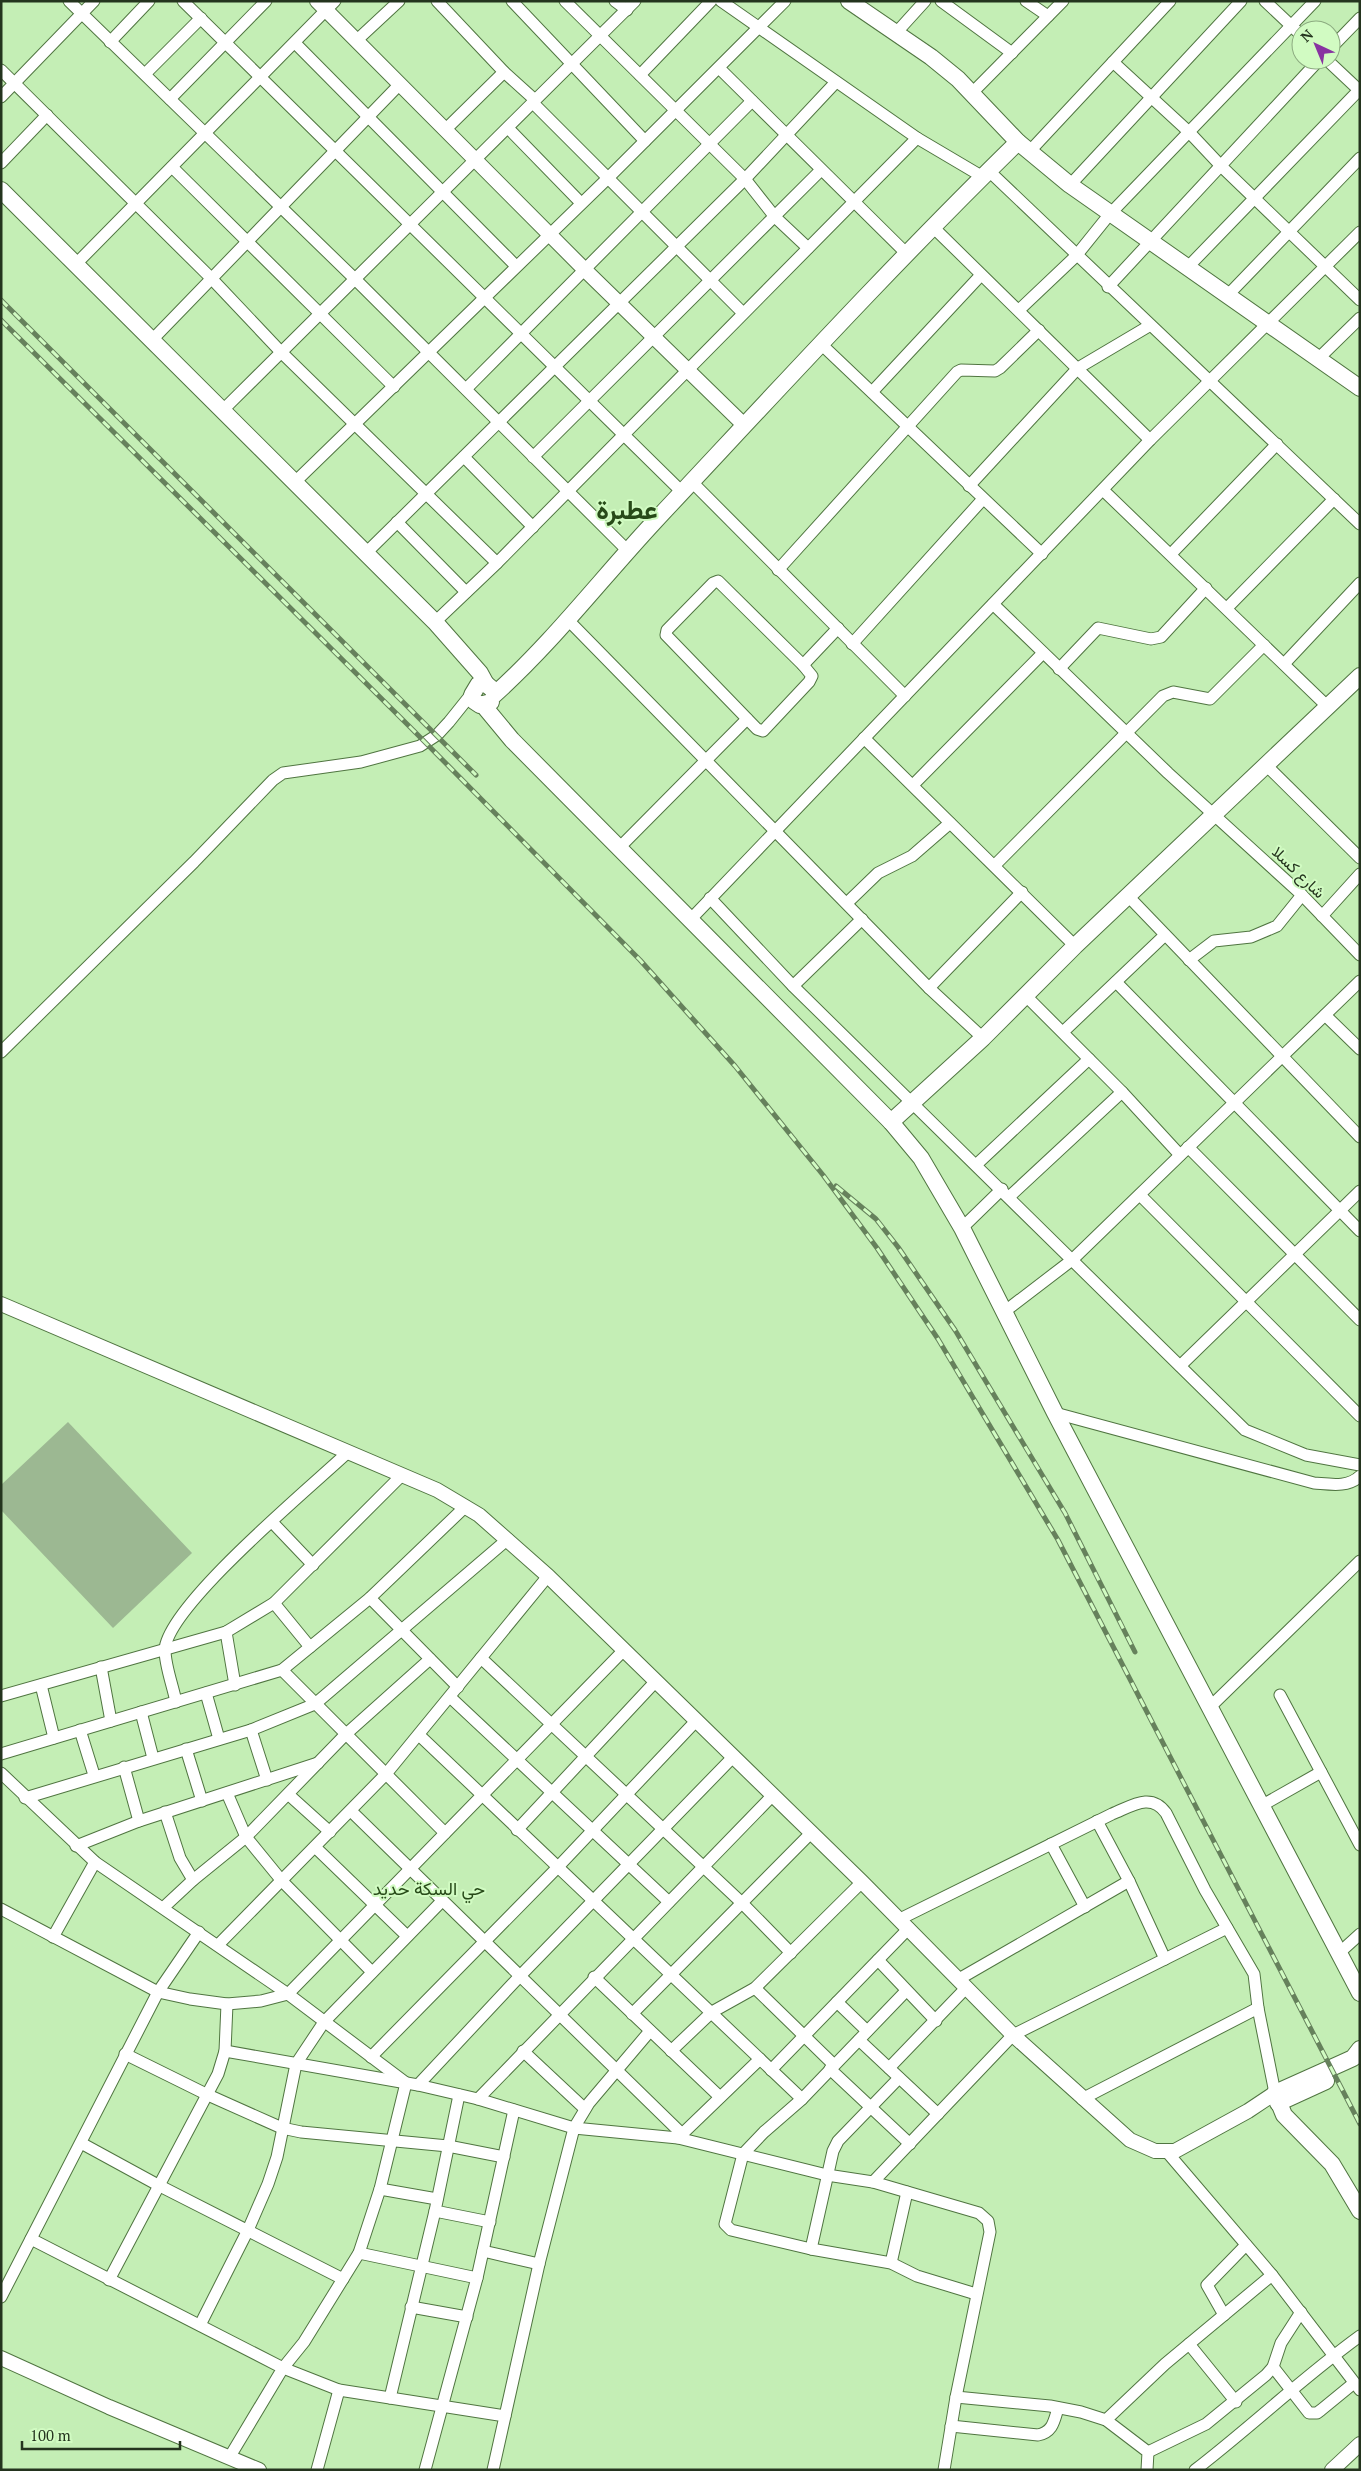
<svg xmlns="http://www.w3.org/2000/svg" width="1361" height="2471" font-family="'PT Serif',Vazirmatn,serif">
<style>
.green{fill:#9cb892}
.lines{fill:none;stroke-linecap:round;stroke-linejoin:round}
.minor-casing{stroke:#507541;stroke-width:13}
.tertiary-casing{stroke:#507541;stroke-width:16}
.secondary-casing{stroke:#507541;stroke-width:18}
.minor{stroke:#fff;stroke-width:11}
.tertiary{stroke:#fff;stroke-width:14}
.secondary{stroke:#fff;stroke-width:16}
.rail-casing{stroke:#66815c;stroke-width:5}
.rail{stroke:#d1fbc2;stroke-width:3;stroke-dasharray:9;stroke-linecap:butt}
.labels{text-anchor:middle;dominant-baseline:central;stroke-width:4;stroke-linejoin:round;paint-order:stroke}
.street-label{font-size:16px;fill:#24341e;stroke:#d1fbc2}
.neighbourhood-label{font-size:18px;fill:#274a18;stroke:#d1fbc2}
.town-label{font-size:26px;font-weight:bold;fill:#274a18;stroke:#d1fbc2}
</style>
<rect width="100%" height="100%" fill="#c4eeb5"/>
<!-- green -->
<polygon class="green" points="68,1422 192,1553 113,1628 1,1510 1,1485"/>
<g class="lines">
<defs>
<g id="minor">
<polyline points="69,1 356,280 628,551"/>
<polyline points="183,1 683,493"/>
<polyline points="437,1 504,72 535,100"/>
<polyline points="512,1 645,141"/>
<polyline points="565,1 745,179 775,217 808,248"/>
<polyline points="615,1 627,10"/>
<polyline points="721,1 917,138 983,177"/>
<polyline points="941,1 1012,53"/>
<polyline points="1026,1 1048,16"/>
<polyline points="1265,1 1301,35"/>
<polyline points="896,33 925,1"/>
<polyline points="356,41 399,1"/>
<polyline points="110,42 149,1"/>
<polyline points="295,43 516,266"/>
<polyline points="1331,48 1360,18"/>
<polyline points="1327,60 1360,91"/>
<polyline points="1113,62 1189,132 1221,166 1360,300"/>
<polyline points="719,68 907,254"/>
<polyline points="1,70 211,278 280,351 497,563"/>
<polyline points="145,74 201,18"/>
<polyline points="640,75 711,1"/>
<polyline points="972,93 1063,1"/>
<polyline points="1,97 94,1"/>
<polyline points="170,99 266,1"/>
<polyline points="533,103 743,313"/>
<polyline points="508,128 581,203"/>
<polyline points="445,130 504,72"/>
<polyline points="1029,152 1170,1"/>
<polyline points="1,163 47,115"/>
<polyline points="172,167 394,387"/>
<polyline points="989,171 1360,524"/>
<polyline points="1070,185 1241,1"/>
<polyline points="934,228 1150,440"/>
<polyline points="76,264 335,1"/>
<polyline points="1187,268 1360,89"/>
<polyline points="1108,287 1319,60"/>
<polyline points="1227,296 1360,158"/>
<polyline points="1019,310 1076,256 1109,215 1315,1"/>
<polyline points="152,340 399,85"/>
<polyline points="821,344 1042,554"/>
<polyline points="1318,359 1360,318"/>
<polyline points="466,389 752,101"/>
<polyline points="872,392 981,275"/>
<polyline points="223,410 635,1"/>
<polyline points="464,457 533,527"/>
<polyline points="533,457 821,170"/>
<polyline points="295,482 608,178 785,1"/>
<polyline points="692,482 905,696"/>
<polyline points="969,486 1078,368 1149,326"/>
<polyline points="1103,490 1328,707"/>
<polyline points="397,522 466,592"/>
<polyline points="366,553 745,179 836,82"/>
<polyline points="1171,554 1277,444"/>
<polyline points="778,570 957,372 961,370 995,371 1000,368 1039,330"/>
<polygon points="718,581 803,665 812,676 809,682 763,731 757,729 666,635 667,630 713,583"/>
<polyline points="993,604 1168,773 1302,895 1360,955"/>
<polyline points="1227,608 1334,499"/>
<polyline points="569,621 929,988 983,1038"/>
<polyline points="435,622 497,563 917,138"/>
<polyline points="852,644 983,499"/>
<polyline points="1284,664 1360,583"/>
<polyline points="803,665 838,628"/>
<polyline points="1059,669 1098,628 1151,639 1161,637 1206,588"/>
<polyline points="864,738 1075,946"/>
<polyline points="1266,765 1360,858"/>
<polyline points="913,785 1043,653"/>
<polyline points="620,847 747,719"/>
<polyline points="995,865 1163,696 1173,692 1210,699 1264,645"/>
<polyline points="1128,896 1360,1137"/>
<polyline points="710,898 793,986 1245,1430 1306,1455 1360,1465"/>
<polyline points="847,903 878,873 912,856 950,823"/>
<polyline points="1322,916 1360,874"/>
<polyline points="690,920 1150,440 1360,232"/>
<polyline points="1189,960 1214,941 1251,937 1277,926 1302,895"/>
<polyline points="1116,982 1360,1231"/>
<polyline points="793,986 862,919"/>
<polyline points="929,988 1022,892"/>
<polyline points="1025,995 1122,1092 1180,1155"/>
<polyline points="1325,1015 1360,1049"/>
<polyline points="1063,1032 1165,935"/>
<polyline points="1,1052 194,862 273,780 283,773 361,762 420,746 437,735 449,722 473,692"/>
<polyline points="1188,1147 1360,1320"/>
<polyline points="977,1164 1089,1059"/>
<polyline points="1140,1195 1360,1416"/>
<polyline points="1009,1197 1122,1092"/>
<polyline points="962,1228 1002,1189"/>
<polyline points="1004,1312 1072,1260 1360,981"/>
<polyline points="1180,1366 1360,1191"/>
<path d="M1055 1413 1314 1483C1329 1484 1348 1488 1360 1476"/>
<polyline points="272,1522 313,1565"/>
<polyline points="370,1598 458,1687"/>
<polyline points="274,1603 310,1647"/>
<polyline points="226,1632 235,1685"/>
<polyline points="481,1658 742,1903 791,1953"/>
<polyline points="101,1667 111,1721"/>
<polyline points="282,1670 445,1833"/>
<polyline points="41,1685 54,1738"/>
<polyline points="206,1693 219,1739"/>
<polyline points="1280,1695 1360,1845"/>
<polyline points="1,1696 226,1632 274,1603 401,1476"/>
<polyline points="450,1697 669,1902"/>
<path d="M176 1702C173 1686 165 1666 165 1650 166 1607 312 1486 347 1453"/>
<polyline points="1209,1708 1360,1561"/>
<polyline points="141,1712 153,1758"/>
<polyline points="80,1730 94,1775"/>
<polyline points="251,1730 267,1780"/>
<polyline points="419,1735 802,2099"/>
<polyline points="186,1749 202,1801"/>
<polyline points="1,1754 282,1670 370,1598 466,1506"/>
<polyline points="124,1767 139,1821"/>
<polyline points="1,1773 95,1862 288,1994 406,2083 380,2189 359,2253 304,2342 283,2368 339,2390 505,2416"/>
<polyline points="227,1793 246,1837 282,1881 372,1972"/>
<polyline points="289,1795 330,1832"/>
<polyline points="25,1798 251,1730 315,1704 508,1539"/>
<polyline points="1261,1806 1321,1772"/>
<polyline points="351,1811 682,2134"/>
<polyline points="165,1812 180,1858 193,1880"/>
<polyline points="1097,1821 1129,1881 1165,1959"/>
<polyline points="517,1830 656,1681"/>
<polyline points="1051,1844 1085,1907"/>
<polyline points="76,1846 139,1821 318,1763"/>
<polyline points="315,1847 407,1936"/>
<polyline points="164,1907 193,1880 246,1837 345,1735 430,1659"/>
<polyline points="1,1909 158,1992 190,1999 227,2004 261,2001 288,1994 624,1650"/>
<path d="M900 1919 1112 1814C1132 1806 1151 1792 1166 1813L1205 1890 1254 1974 1258 2008 1275 2093"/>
<polyline points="53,1937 95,1862"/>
<polyline points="218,1945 386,1774 548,1576"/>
<polyline points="1338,1954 1360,1934"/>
<polyline points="878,1960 936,2021"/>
<polyline points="594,1977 720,2097"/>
<polyline points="959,1979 1129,1881"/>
<polyline points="755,1988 834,2065"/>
<polyline points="906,1991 802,2099 764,2132 743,2154 725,2224 731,2230 811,2249 891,2263 917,2276 976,2294"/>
<polyline points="837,2002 867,2031"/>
<polyline points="632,2014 811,1833"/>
<polyline points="859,2040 938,2114"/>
<polyline points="225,2051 418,2085 478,2099 574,2128 678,2138 827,2175 873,2182 979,2213 988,2221 990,2232 956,2397 944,2470"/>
<polyline points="523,2051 585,2109"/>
<polyline points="671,2051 712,2012 755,1988 862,1882"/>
<polyline points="125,2054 208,2095 282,2128 301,2132 448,2146 504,2157"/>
<polyline points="371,2057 557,1868 696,1721"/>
<polyline points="889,2068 967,1987"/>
<polyline points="830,2069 910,2144"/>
<polyline points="771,2070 909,1928"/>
<polyline points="418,2085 519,1977 734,1756"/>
<polyline points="459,2095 435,2211 490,2222"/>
<polyline points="478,2099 773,1795"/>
<polyline points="1082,2099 1258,2008"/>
<polyline points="678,2138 760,2059"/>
<polyline points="81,2143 158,2185 343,2279"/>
<polyline points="1167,2152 1272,2275 1360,2390"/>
<polyline points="873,2182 1013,2035 1227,1928"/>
<polyline points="380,2189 437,2199"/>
<polyline points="31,2239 283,2368 229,2458"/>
<polyline points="811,2249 833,2151 838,2141 899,2078"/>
<polyline points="483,2251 539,2264"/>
<polyline points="359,2253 477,2278"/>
<polyline points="891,2263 907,2192"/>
<polyline points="109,2280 218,2074 225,2051 227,2004"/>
<polyline points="1,2297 158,1992 199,1932"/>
<polyline points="411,2307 467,2317"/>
<polyline points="1224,2315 1207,2285 1246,2245"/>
<polyline points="200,2325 248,2230 268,2184 277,2157 296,2064 324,2022 442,1901"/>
<polyline points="1189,2344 1236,2402"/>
<polyline points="1273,2367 1309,2413 1317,2413 1321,2410 1354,2383"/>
<polyline points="956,2397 1050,2406 1081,2412 1106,2420 1148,2452 1147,2470"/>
<polyline points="390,2398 435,2211"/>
<polyline points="1106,2420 1165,2364 1272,2275"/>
<path d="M951 2426 1038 2435C1053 2432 1054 2421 1058 2408"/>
<polyline points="1148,2452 1206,2424 1266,2375 1273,2367 1281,2343 1301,2312"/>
<polyline points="317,2470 339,2390"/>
<polyline points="425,2470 477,2278 514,2110"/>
<polyline points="493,2470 539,2264 574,2128 589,2103 650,2031"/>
<path d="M1195 2470C1251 2427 1302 2378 1360 2336"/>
</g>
<g id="tertiary">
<polyline points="317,1 585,270 744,425"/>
<polyline points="1,1304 437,1490 479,1515 548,1576 862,1882 1013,2035 1130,2140 1155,2151 1175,2151 1248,2111 1275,2093"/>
<polyline points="1,2358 109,2407 259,2470"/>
<polyline points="1332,2470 1360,2444"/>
</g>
<g id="secondary">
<polyline points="849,1 931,57 958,79 1018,142 1070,185 1360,388"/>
<polyline points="1,190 435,622 480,673 486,684"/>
<path d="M494 695C553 642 601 579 655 521 775 393 893 264 1018 142"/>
<polyline points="491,702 480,705 474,701 472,695 478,685 486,684 492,689"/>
<polyline points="483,705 512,740 891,1122 921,1158 962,1228 1055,1413 1360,1993"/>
<polyline points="891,1122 983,1038 1075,946 1360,676"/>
<polyline points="1360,2049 1353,2058 1342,2063 1275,2093 1284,2115 1332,2164 1360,2211"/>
<polyline points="1278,2103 1326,2081"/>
</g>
</defs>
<!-- minor casing -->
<use href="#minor" class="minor-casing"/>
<!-- tertiary casing -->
<use href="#tertiary" class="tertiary-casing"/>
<!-- secondary casing -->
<use href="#secondary" class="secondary-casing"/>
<!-- minor -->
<use href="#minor" class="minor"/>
<!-- tertiary -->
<use href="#tertiary" class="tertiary"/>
<!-- secondary -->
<use href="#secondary" class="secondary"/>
<defs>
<g id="rail">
<polyline points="1,300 476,775"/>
<polyline points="1,320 413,730 640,960 735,1066 823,1175 877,1248 938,1339 1058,1540 1360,2124"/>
<polyline points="836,1186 876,1219 898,1247 955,1330 1065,1513 1135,1652"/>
</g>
</defs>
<!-- rail casing -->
<use href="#rail" class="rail-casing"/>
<!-- rail -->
<use href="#rail" class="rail"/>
</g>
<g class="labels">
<!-- street labels -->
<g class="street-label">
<text transform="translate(1299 872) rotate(44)">شارع كسلا</text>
</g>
<!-- neighbourhood labels -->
<g class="neighbourhood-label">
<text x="429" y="1888">حي السكة حديد</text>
</g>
<!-- town labels -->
<g class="town-label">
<text x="627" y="509">عطبرة</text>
</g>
</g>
<!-- border -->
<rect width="1361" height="2471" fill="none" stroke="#24341e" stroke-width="5"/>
<!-- north arrow -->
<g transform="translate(1316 45) rotate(316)"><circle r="24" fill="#d1fbc2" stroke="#8cab80"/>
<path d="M0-4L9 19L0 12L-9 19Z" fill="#8833a1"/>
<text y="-8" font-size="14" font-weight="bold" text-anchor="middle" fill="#24341e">N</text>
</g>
<!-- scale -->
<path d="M22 2441v8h158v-8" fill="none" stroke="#24341e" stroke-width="2.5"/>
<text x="30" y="2441" font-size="15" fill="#24341e" stroke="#d1fbc2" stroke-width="4" paint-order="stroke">100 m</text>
</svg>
